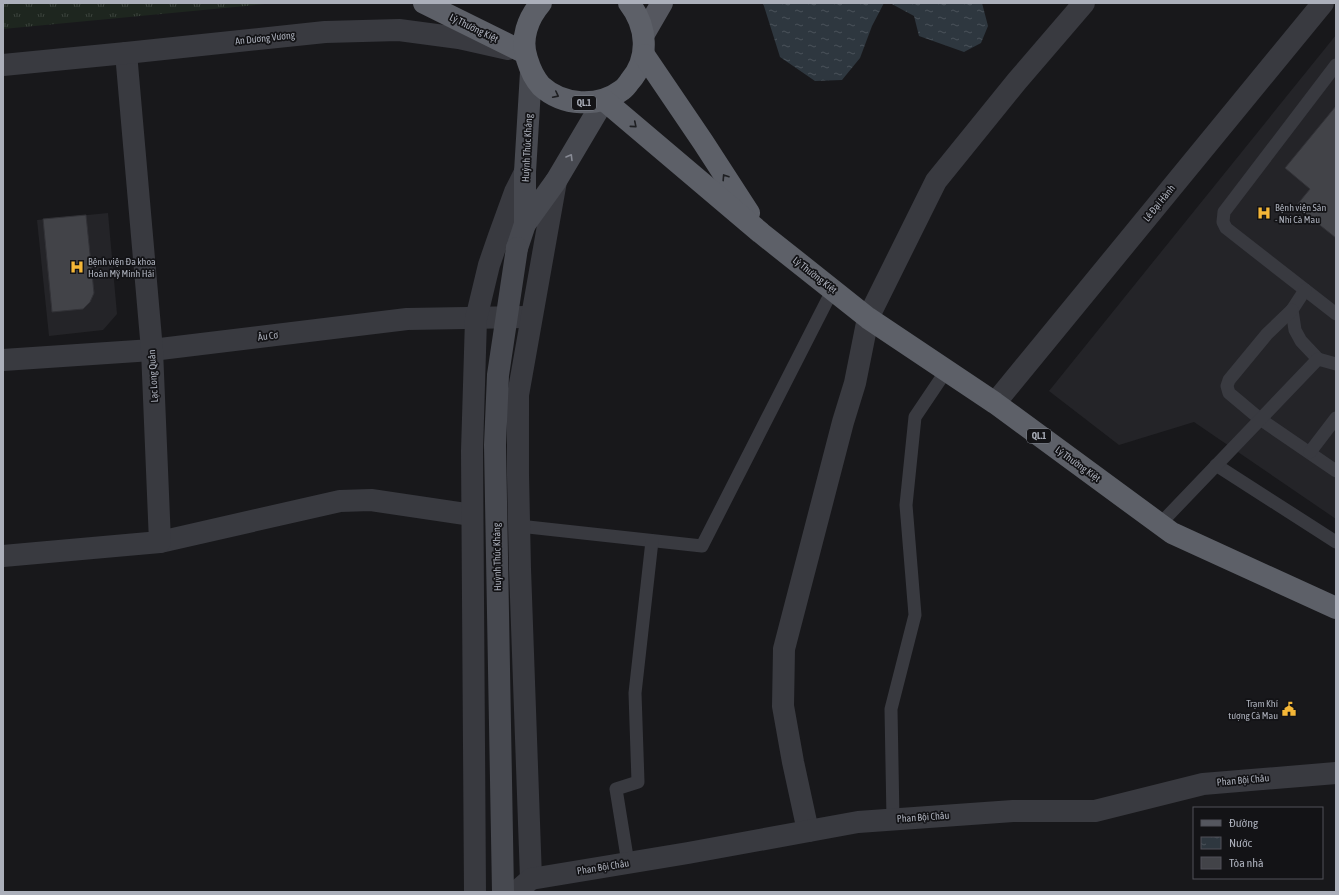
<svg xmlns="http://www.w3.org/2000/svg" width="1339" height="895" font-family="'Asap Condensed',sans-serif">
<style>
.built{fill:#242428}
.grass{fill:url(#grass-tufts)}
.water{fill:url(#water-ripples)}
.building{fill:#424348;stroke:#323237}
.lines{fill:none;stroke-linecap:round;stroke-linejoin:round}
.service{stroke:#393a40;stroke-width:13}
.minor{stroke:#393a40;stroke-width:22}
.tertiary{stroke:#393a40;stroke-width:22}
.secondary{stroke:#474950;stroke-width:22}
.primary{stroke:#55575f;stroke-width:22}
.trunk{stroke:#5d6068;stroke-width:22}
.secondary-bridge{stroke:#474950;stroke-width:22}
.oneway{stroke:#1e1f22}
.oneway2{stroke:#888b95}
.labels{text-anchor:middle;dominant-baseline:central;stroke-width:3.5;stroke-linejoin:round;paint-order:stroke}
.shield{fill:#131316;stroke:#7d8089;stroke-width:1}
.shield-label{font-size:9px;font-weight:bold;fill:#abafba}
.street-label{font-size:10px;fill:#abafba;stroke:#131316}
.poi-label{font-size:10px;fill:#abafba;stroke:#131316;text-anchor:start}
</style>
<defs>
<pattern id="grass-tufts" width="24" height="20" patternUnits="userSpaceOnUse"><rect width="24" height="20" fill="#1e261f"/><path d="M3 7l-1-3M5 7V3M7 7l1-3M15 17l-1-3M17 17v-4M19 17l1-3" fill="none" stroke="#3c433d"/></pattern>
<pattern id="water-ripples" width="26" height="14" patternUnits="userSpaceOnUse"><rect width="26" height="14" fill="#2e373f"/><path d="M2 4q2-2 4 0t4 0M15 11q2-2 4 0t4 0" fill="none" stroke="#4a5159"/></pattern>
</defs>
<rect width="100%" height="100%" fill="#18181b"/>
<!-- built -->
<g class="built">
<polygon points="1336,35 1336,519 1194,422 1119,445 1049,391"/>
<polygon points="108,213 117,314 103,330 49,336 37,220"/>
</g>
<!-- grass -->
<polygon class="grass" points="3,3 276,3 3,29"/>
<!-- water -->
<g class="water">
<polygon points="763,3 884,3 872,26 860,58 842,80 815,81 780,57"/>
<polygon points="890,3 982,3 988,26 981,43 964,52 919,36 914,16"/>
</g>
<!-- building -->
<g class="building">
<polygon points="1336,106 1336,238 1296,206 1310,189 1285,168"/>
<polygon points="86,215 94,293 90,302 83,309 52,312 43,219"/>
</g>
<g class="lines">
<!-- service -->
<g class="service">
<polyline points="1336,65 1224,212 1223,222 1226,228 1336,314"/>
<polyline points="1305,290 1292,310 1295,330 1301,341 1318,359"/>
<polyline points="1292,310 1267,334 1229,380 1227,386 1229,393 1260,419 1336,471"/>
<polyline points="1310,452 1336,418"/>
<polyline points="1216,465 1336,542"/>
<polyline points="1160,524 1318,359 1336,364"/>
<polyline points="519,526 702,546 833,289"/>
<polyline points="893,819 891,709 915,615 906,505 915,417 946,371"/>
<polyline points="628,863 616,789 638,782 635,693 652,541"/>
</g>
<!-- minor -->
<g class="minor">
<polyline points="3,360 152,350 407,319 526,317"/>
<polyline points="995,403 1323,3"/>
<polyline points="160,542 340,501 371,500 472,515"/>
<polyline points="3,556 160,542 152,350 126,53"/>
<polyline points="808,831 793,762 783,706 784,649 843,422 855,383 868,318 936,181 1017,81 1084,3"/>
<polyline points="531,879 520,569 518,475 518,395 556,181"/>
<polyline points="475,892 472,451 476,319 489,265 499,236 515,192 525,172"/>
<polyline points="516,892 531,879 688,853 858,822 1013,811 1095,811 1203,784 1336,773"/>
</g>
<!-- tertiary -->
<polyline class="tertiary" points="3,65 126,53 325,32 399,30 459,38 508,49"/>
<!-- secondary -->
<g class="secondary">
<polyline points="525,224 556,181 604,100"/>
<polyline points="517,248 525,224 525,172 531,72"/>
</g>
<!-- primary -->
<polyline class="primary" points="644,34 662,3"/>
<!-- trunk -->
<g class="trunk">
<polyline points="424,3 525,53"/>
<path d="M541 3C528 18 520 39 527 59 530 69 534 78 541 86 563 106 598 108 622 90 625 88 628 84 630 81 650 58 647 26 629 3"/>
<polyline points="644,55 703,142 749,213"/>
<polyline points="604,100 761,233 868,318 995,403 1172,533 1336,608"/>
</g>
<!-- secondary-bridge -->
<polyline class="secondary-bridge" points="503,892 495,445 498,375 517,248"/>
</g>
<!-- one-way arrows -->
<defs><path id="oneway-chevron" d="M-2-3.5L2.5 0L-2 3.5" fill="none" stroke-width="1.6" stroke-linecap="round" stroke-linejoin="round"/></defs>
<g class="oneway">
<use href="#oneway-chevron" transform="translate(556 95) rotate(27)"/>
<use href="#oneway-chevron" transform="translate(634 125) rotate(40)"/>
<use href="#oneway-chevron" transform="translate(725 177) rotate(-123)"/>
</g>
<use class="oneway2" href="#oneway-chevron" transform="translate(570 157) rotate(-59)"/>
<!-- icons -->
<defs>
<symbol id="hospital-bare" viewBox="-9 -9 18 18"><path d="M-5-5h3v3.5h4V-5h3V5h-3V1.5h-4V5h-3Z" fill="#f4b637" stroke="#131316" stroke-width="2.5" paint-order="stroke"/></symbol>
<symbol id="civic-bare" viewBox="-9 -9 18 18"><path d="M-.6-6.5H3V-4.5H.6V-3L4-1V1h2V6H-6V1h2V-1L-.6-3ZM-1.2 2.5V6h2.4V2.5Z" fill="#f4b637" stroke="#131316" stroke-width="2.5" paint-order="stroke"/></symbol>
</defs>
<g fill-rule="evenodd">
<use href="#hospital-bare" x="1254" y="203" width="20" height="20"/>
<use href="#hospital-bare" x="67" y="257" width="20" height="20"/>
<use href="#civic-bare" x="1279" y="699" width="20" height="20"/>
</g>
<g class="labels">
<!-- shield labels -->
<g class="shield">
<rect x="572" y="96" width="24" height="14" rx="3"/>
<rect x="1027" y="429" width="24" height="14" rx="3"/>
</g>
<g class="shield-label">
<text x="584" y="103">QL.1</text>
<text x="1039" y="436">QL.1</text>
</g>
<!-- street labels -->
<g class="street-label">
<text transform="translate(474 28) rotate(26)">Lý Thường Kiệt</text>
<text transform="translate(265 38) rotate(-6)">An Dương Vương</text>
<text transform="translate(527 148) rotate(-87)">Huỳnh Thúc Kháng</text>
<text transform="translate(1159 203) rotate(-51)">Lê Đại Hành</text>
<text transform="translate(815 275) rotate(38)">Lý Thường Kiệt</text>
<text transform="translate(268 336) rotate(-7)">Âu Cơ</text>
<text transform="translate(153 376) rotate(-93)">Lạc Long Quân</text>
<text transform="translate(1078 464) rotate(36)">Lý Thường Kiệt</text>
<text transform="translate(497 557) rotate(-91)">Huỳnh Thúc Kháng</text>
<text transform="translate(1243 780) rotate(-5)">Phan Bội Châu</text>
<text transform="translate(923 817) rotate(-4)">Phan Bội Châu</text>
<text transform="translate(603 867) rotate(-9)">Phan Bội Châu</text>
</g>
<!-- poi labels -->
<g class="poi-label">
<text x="1275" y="207">Bệnh viện Sản<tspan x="1275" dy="12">- Nhi Cà Mau</tspan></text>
<text x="88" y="261">Bệnh viện Đa khoa<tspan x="88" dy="12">Hoàn Mỹ Minh Hải</tspan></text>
<text x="1278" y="703" text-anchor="end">Trạm Khí<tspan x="1278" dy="12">tượng Cà Mau</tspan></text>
</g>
</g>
<!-- border -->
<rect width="1339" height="895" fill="none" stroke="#abafba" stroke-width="8"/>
<!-- legend -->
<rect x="1193" y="807" width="130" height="72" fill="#131316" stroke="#505158"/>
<rect x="1201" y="820" width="20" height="6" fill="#55575f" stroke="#505158"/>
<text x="1229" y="827" font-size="12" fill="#abafba">Đường</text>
<rect x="1201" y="837" width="20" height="12" fill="url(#water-ripples)" stroke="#505158"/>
<text x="1229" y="847" font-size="12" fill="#abafba">Nước</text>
<rect x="1201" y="857" width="20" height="12" fill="#424348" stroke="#505158"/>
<text x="1229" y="867" font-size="12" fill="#abafba">Tòa nhà</text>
</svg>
